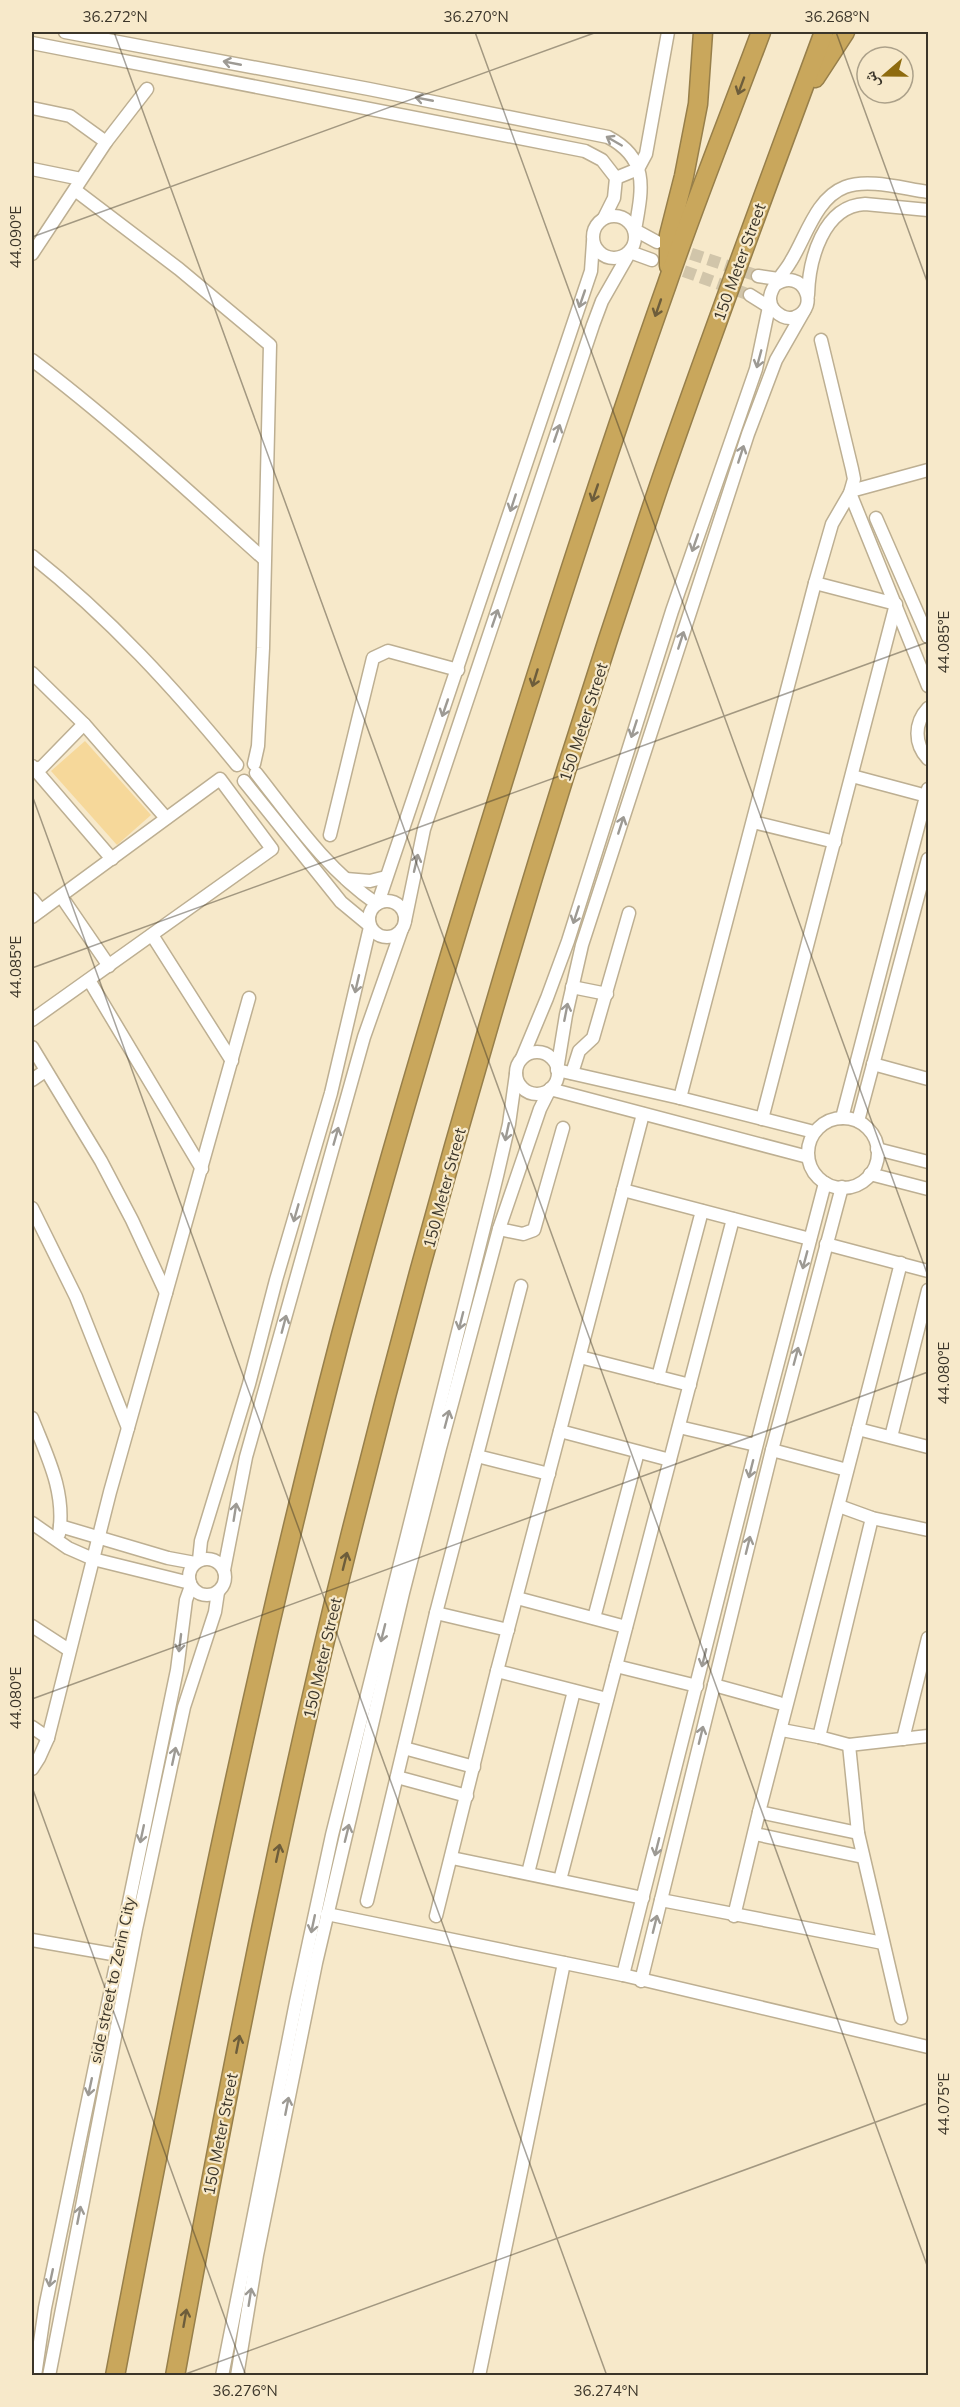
<svg xmlns="http://www.w3.org/2000/svg" width="960" height="2407" font-family="Mulish,'Noto Naskh Arabic',sans-serif">
<style>
.green{fill:#f6d89a}
.lines{fill:none;stroke-linecap:round;stroke-linejoin:round}
.minor-tunnel{stroke:#d1c5aa;stroke-width:12;stroke-dasharray:12 6;stroke-linecap:butt}
.minor-casing{stroke:#bdaf92;stroke-width:15}
.highway-casing{stroke:#977f4a;stroke-width:21}
.minor{stroke:#fff;stroke-width:12}
.highway{stroke:#c9a75c;stroke-width:18}
.oneway{stroke:#9d9a94}
.oneway2{stroke:#6d5d3b}
.ticks{fill:none;stroke:#3b3529;stroke-width:1.5;stroke-opacity:0.45}
.labels{text-anchor:middle;dominant-baseline:central;stroke-width:4.5;stroke-linejoin:round;paint-order:stroke}
.street-label{font-size:16px;fill:#3b3529;stroke:#f7e9ca}
.neatline{fill:none;stroke:#3b3529;stroke-width:2}
.ticks-label{font-size:15px;text-anchor:middle;fill:#3b3529}
</style>
<rect width="100%" height="100%" fill="#f7e9ca"/>
<!-- green -->
<polygon class="green" points="85,741 151,815 117,845 51,771"/>
<g class="lines">
<!-- minor-tunnel -->
<g class="minor-tunnel">
<polyline points="674,248 758,276"/>
<polyline points="667,265 750,295"/>
</g>
<defs>
<g id="minor">
<path d="M65 32 369 89 608 137C650 159 642 190 635 230L657 242"/>
<polyline points="32,43 585,151 602,160 616,178 614,198 604,218"/>
<polyline points="32,108 70,116 106,142"/>
<polyline points="32,169 81,179"/>
<polyline points="616,178 638,169 646,154 668,32"/>
<polyline points="75,190 179,269 270,345 263,648 258,746 254,764"/>
<circle cx="614" cy="237" r="21"/>
<polyline points="32,254 106,142 147,89"/>
<polyline points="758,276 785,280"/>
<path d="M775 285C803 266 821 308 795 317 787 320 780 316 774 310 770 305 769 299 771 293 775 281 785 272 791 261 806 237 816 198 845 187 869 178 904 189 928 192"/>
<polyline points="750,295 774,310"/>
<path d="M808 295C809 260 823 206 865 204L928 210"/>
<polyline points="804,311 776,360 748,434 582,945 566,1015 557,1070 680,1098 814,1132"/>
<path d="M32 360C113 421 188 491 264 559"/>
<polyline points="851,491 928,470"/>
<polyline points="850,493 928,686"/>
<polyline points="876,518 928,637"/>
<path d="M32 556C109 617 175 689 237 765"/>
<polyline points="32,673 84,724 166,818"/>
<path d="M928 708C914 723 914 744 928 759"/>
<polyline points="32,766 112,859"/>
<polyline points="35,769 42,767 84,724"/>
<path d="M256 773C293 820 327 870 377 904"/>
<polyline points="852,776 927,796"/>
<polyline points="244,781 341,902 370,926"/>
<polyline points="753,822 835,842"/>
<polyline points="330,835 373,658 388,651 458,670"/>
<polyline points="346,879 370,881 386,877"/>
<polyline points="61,896 109,966"/>
<polyline points="32,899 41,910"/>
<circle cx="387" cy="919" r="18"/>
<polyline points="378,903 591,271 593,242"/>
<polyline points="32,917 220,779 272,849 32,1020"/>
<polyline points="405,921 424,829 593,325 602,301 630,252 652,260"/>
<polyline points="152,935 232,1061"/>
<polyline points="89,980 202,1169"/>
<polyline points="572,987 607,994"/>
<polyline points="32,1047 101,1161 132,1220 166,1293"/>
<circle cx="537" cy="1073" r="21"/>
<polyline points="522,1058 547,998 568,941 672,611 756,369 770,302"/>
<polyline points="873,1064 928,1079"/>
<polyline points="572,1073 579,1051 593,1038 629,913"/>
<polyline points="32,1080 45,1071"/>
<polyline points="680,1098 815,583 832,524 850,493 854,479 852,469 821,340"/>
<polyline points="842,1118 928,789"/>
<circle cx="843" cy="1153" r="35"/>
<polyline points="762,1119 896,604 815,583"/>
<polyline points="858,1121 928,859"/>
<polyline points="877,1149 928,1162"/>
<polyline points="870,1174 928,1189"/>
<polyline points="623,1190 810,1239"/>
<polyline points="32,1208 76,1297 128,1428"/>
<polyline points="499,1229 523,1234 534,1230 563,1128"/>
<polyline points="826,1244 928,1271"/>
<polyline points="580,1357 690,1385"/>
<polyline points="658,1377 702,1211"/>
<path d="M32 1418C47 1456 66 1492 59 1534"/>
<polyline points="679,1427 756,1445"/>
<polyline points="858,1429 928,1447"/>
<polyline points="560,1431 670,1460"/>
<polyline points="891,1437 928,1290"/>
<polyline points="772,1450 847,1470"/>
<polyline points="477,1456 549,1474"/>
<polyline points="839,1506 872,1518 928,1530"/>
<polyline points="32,1523 68,1548 93,1559 190,1583"/>
<polyline points="60,1526 168,1558 195,1563"/>
<circle cx="207" cy="1577" r="18"/>
<polyline points="199,1560 201,1541 249,1384 276,1280 331,1093 370,927"/>
<polyline points="224,1570 246,1457 364,1037 402,929"/>
<polyline points="517,1598 626,1627"/>
<polyline points="436,1613 508,1630"/>
<polyline points="594,1618 638,1452"/>
<polyline points="32,1626 69,1650"/>
<polyline points="616,1666 697,1686"/>
<polyline points="497,1671 607,1699"/>
<polyline points="714,1685 779,1703"/>
<polyline points="32,1727 48,1738"/>
<polyline points="782,1730 819,1737 849,1745 928,1736"/>
<polyline points="819,1737 872,1518"/>
<polyline points="903,1739 928,1638"/>
<polyline points="849,1745 858,1833 901,2018"/>
<polyline points="404,1748 474,1767"/>
<polyline points="32,1769 39,1758 48,1738 110,1492 249,998"/>
<polyline points="397,1777 467,1796"/>
<polyline points="759,1812 858,1833"/>
<polyline points="755,1834 863,1857"/>
<polyline points="452,1858 643,1898"/>
<polyline points="528,1873 574,1691"/>
<polyline points="560,1880 733,1219"/>
<polyline points="661,1900 883,1943"/>
<polyline points="367,1901 436,1613 521,1286"/>
<polyline points="327,1914 623,1975 928,2047"/>
<polyline points="436,1916 497,1671 643,1114"/>
<polyline points="734,1916 759,1812 901,1263"/>
<polyline points="32,1940 118,1955"/>
<polyline points="623,1975 765,1412 825,1183"/>
<polyline points="641,1981 772,1450 842,1187"/>
<polyline points="35,2376 45,2308 177,1670 186,1600 191,1586"/>
<polyline points="49,2376 136,1929 184,1707 215,1612 218,1592"/>
<polyline points="222,2376 296,2002 332,1835 497,1176 509,1124 516,1074"/>
<polyline points="237,2376 257,2255 316,1963 403,1593 440,1448 499,1229 540,1109 550,1089 808,1157"/>
<polyline points="479,2376 564,1963"/>
</g>
<g id="highway">
<polyline points="815,78 845,32"/>
<polyline points="669,266 669,235 684,176 698,104 703,32"/>
<path d="M115 2376C181 2027 251 1679 341 1335 381 1186 425 1037 470 889 532 686 596 484 667 284 696 199 730 115 761 32"/>
<path d="M175 2376C226 2095 281 1814 350 1537 439 1181 543 828 661 480 713 330 769 181 824 32"/>
</g>
</defs>
<!-- minor casing -->
<use href="#minor" class="minor-casing"/>
<!-- highway casing -->
<use href="#highway" class="highway-casing"/>
<!-- minor -->
<use href="#minor" class="minor"/>
<!-- highway -->
<use href="#highway" class="highway"/>
</g>
<!-- one-way arrows -->
<defs><path id="oneway-shaft" d="M-6 0H5M1.5-3L5.5 0L1.5 3" fill="none" stroke-width="1.6" stroke-linecap="round" stroke-linejoin="round" transform="scale(1.5)"/></defs>
<g class="oneway">
<use href="#oneway-shaft" transform="translate(232 63) rotate(-169)"/>
<use href="#oneway-shaft" transform="translate(424 99) rotate(-169)"/>
<use href="#oneway-shaft" transform="translate(614 141) rotate(-150)"/>
<use href="#oneway-shaft" transform="translate(582 299) rotate(109)"/>
<use href="#oneway-shaft" transform="translate(759 359) rotate(105)"/>
<use href="#oneway-shaft" transform="translate(557 433) rotate(-71)"/>
<use href="#oneway-shaft" transform="translate(741 454) rotate(-72)"/>
<use href="#oneway-shaft" transform="translate(513 503) rotate(108)"/>
<use href="#oneway-shaft" transform="translate(695 543) rotate(109)"/>
<use href="#oneway-shaft" transform="translate(495 618) rotate(-71)"/>
<use href="#oneway-shaft" transform="translate(681 640) rotate(-72)"/>
<use href="#oneway-shaft" transform="translate(445 708) rotate(109)"/>
<use href="#oneway-shaft" transform="translate(634 729) rotate(108)"/>
<use href="#oneway-shaft" transform="translate(621 825) rotate(-72)"/>
<use href="#oneway-shaft" transform="translate(416 863) rotate(-77)"/>
<use href="#oneway-shaft" transform="translate(576 915) rotate(108)"/>
<use href="#oneway-shaft" transform="translate(357 984) rotate(103)"/>
<use href="#oneway-shaft" transform="translate(566 1012) rotate(-79)"/>
<use href="#oneway-shaft" transform="translate(507 1132) rotate(102)"/>
<use href="#oneway-shaft" transform="translate(336 1136) rotate(-74)"/>
<use href="#oneway-shaft" transform="translate(296 1213) rotate(106)"/>
<use href="#oneway-shaft" transform="translate(805 1260) rotate(105)"/>
<use href="#oneway-shaft" transform="translate(461 1321) rotate(104)"/>
<use href="#oneway-shaft" transform="translate(284 1324) rotate(-75)"/>
<use href="#oneway-shaft" transform="translate(796 1356) rotate(-75)"/>
<use href="#oneway-shaft" transform="translate(447 1419) rotate(-75)"/>
<use href="#oneway-shaft" transform="translate(751 1469) rotate(104)"/>
<use href="#oneway-shaft" transform="translate(235 1512) rotate(-81)"/>
<use href="#oneway-shaft" transform="translate(748 1545) rotate(-76)"/>
<use href="#oneway-shaft" transform="translate(383 1633) rotate(104)"/>
<use href="#oneway-shaft" transform="translate(180 1643) rotate(97)"/>
<use href="#oneway-shaft" transform="translate(704 1658) rotate(104)"/>
<use href="#oneway-shaft" transform="translate(701 1735) rotate(-76)"/>
<use href="#oneway-shaft" transform="translate(174 1756) rotate(-78)"/>
<use href="#oneway-shaft" transform="translate(347 1833) rotate(-76)"/>
<use href="#oneway-shaft" transform="translate(142 1834) rotate(102)"/>
<use href="#oneway-shaft" transform="translate(657 1847) rotate(104)"/>
<use href="#oneway-shaft" transform="translate(313 1924) rotate(102)"/>
<use href="#oneway-shaft" transform="translate(655 1924) rotate(-76)"/>
<use href="#oneway-shaft" transform="translate(90 2087) rotate(102)"/>
<use href="#oneway-shaft" transform="translate(287 2106) rotate(-79)"/>
<use href="#oneway-shaft" transform="translate(79 2215) rotate(-79)"/>
<use href="#oneway-shaft" transform="translate(51 2278) rotate(102)"/>
<use href="#oneway-shaft" transform="translate(250 2297) rotate(-81)"/>
</g>
<g class="oneway2">
<use href="#oneway-shaft" transform="translate(741 86) rotate(110)"/>
<use href="#oneway-shaft" transform="translate(658 308) rotate(109)"/>
<use href="#oneway-shaft" transform="translate(595 493) rotate(109)"/>
<use href="#oneway-shaft" transform="translate(535 678) rotate(107)"/>
<use href="#oneway-shaft" transform="translate(345 1561) rotate(-76)"/>
<use href="#oneway-shaft" transform="translate(278 1853) rotate(-78)"/>
<use href="#oneway-shaft" transform="translate(238 2044) rotate(-79)"/>
<use href="#oneway-shaft" transform="translate(185 2318) rotate(-80)"/>
</g>
<!-- ticks -->
<path class="ticks" d="M114 32 928 2268M475 32 928 1276M836 32 928 284M32 237 597 32M32 795 607 2376M32 968 928 642M32 1699 928 1372M32 1787 246 2376M180 2376 928 2103"/>
<g class="labels">
<!-- street labels -->
<g class="street-label">
<text transform="translate(739 262) rotate(-70)">150 Meter Street</text>
<text transform="translate(583 722) rotate(-72)">150 Meter Street</text>
<text transform="translate(444 1188) rotate(-75)">150 Meter Street</text>
<text transform="translate(322 1658) rotate(-77)">150 Meter Street</text>
<text transform="translate(112 1980) rotate(-78)">side street to Zerin City</text>
<text transform="translate(220 2134) rotate(-79)">150 Meter Street</text>
</g>
</g>
<!-- border -->
<rect width="960" height="2407" fill="none" stroke="#f7e9ca" stroke-width="66"/>
<!-- north arrow -->
<g transform="translate(885 75) rotate(250)"><circle r="28" fill="#f7e9ca" stroke="#aca18a" stroke-width="1.5"/>
<path d="M0-4.5L10 22L0 15L-10 22Z" fill="#8e6b0f"/>
<text y="-9" font-size="16" font-weight="bold" text-anchor="middle" fill="#3b3529">ش</text>
</g>
<rect x="33" y="33" width="894" height="2341" class="neatline"/>
<g class="ticks-label">
<text x="115" y="22">36.272°N</text>
<text x="476" y="22">36.270°N</text>
<text x="837" y="22">36.268°N</text>
<text transform="translate(16 237) rotate(-90)" y="5">44.090°E</text>
<text transform="translate(944 642) rotate(-90)" y="5">44.085°E</text>
<text transform="translate(16 967) rotate(-90)" y="5">44.085°E</text>
<text transform="translate(944 1373) rotate(-90)" y="5">44.080°E</text>
<text transform="translate(16 1698) rotate(-90)" y="5">44.080°E</text>
<text transform="translate(944 2104) rotate(-90)" y="5">44.075°E</text>
<text x="245" y="2396">36.276°N</text>
<text x="606" y="2396">36.274°N</text>
</g>
</svg>
